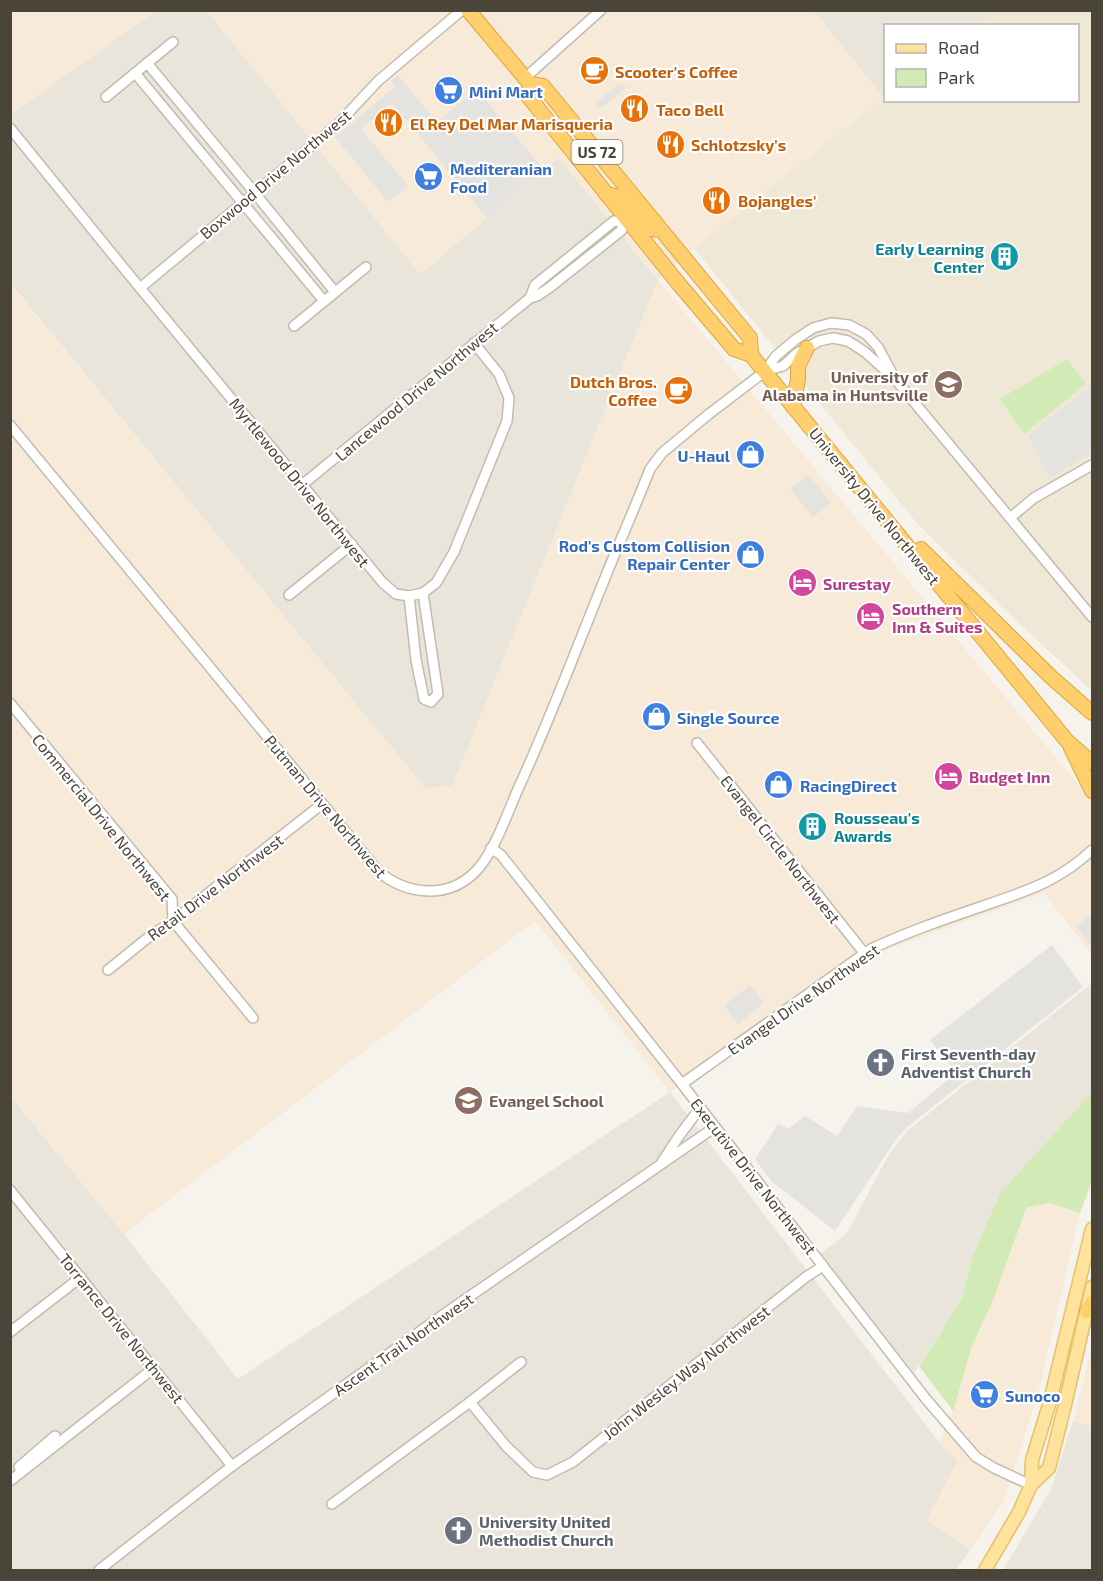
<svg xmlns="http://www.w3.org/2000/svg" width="1103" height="1581" font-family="'Exo 2',sans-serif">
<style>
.residential{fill:#eae5da}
.commercial{fill:#f7ead8}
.education{fill:#efe8d6}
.green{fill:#d2eab5}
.parking{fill:#e5e3e0}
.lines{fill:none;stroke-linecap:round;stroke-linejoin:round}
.minor-casing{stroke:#c2bbae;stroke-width:12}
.major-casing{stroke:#e6c16a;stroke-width:15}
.highway-casing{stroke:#e0a43c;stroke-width:16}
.minor{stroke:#fff;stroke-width:9}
.major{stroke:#ffe39c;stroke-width:12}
.highway{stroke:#ffcf6e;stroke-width:14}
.labels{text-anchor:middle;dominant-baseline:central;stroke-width:4.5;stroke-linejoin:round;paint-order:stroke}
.shield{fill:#fff;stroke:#817c74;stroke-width:1.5}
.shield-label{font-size:15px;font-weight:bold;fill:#4b4439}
.food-label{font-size:16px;font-weight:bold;fill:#c56008;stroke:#fff;text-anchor:start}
.shop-label{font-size:16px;font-weight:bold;fill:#366cbe;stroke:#fff;text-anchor:start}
.street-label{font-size:16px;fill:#4b4439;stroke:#fff}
.culture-label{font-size:16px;font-weight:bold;fill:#0d838f;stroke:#fff;text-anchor:end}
.education-label{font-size:16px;font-weight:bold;fill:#785e54;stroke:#fff;text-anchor:end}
.hotel-label{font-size:16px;font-weight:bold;fill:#b23c85;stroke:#fff;text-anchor:start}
.worship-label{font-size:16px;font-weight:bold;fill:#5b616d;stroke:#fff;text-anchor:start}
</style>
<rect width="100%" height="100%" fill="#f6f3ec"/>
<!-- residential -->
<g class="residential">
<polygon points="155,11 207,11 420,274 559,158 658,280 452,786 425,788 11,284 10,115"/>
<polygon points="814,11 995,11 976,25 886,26 886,97 884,98"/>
<polygon points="1092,983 1092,1092 1000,1193 973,1255 962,1299 914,1373 820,1254 847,1233 887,1158 907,1131"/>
<polygon points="670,1092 939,1442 958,1461 927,1520 970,1550 956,1570 11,1570 10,1096 124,1234 238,1379"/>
<polygon points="1073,1421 1092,1426 1092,1570 1003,1570 1052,1487"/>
</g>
<!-- commercial -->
<g class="commercial">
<polygon points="11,10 155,10 155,11 11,115"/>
<polygon points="207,11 814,11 884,98 694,248 658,280 1092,801 1092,955 1044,893 891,948 670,1092 535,921 124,1234 11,1096 10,284 425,788 452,786 658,280 559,158 420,274"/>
<polygon points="1050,1203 1080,1213 1039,1390 1004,1501 970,1550 927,1520 957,1461 939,1442 953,1411 972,1346 994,1298 1026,1208"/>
<polygon points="1092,1345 1092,1426 1073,1421"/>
</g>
<!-- education -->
<polygon class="education" points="995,11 1092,11 1092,691 1007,612 916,522 694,248 885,97 886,100 1078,100 1078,26 976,25"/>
<!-- green -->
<g class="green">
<polygon points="1067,359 1086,384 1024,434 1000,399"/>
<polygon points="1092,1092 1092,1181 1080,1213 1050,1203 1026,1208 994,1298 972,1346 953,1411 919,1366 962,1299 973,1255 1000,1193"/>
</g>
<!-- parking -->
<g class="parking">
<polygon points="398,75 437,122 477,89 544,170 487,218 392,103 361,129 408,186 388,202 335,137 395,87 391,81"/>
<polygon points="619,84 627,87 603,107 594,104"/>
<polygon points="1092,385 1092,449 1081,459 1049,478 1028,436"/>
<polygon points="808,474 831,503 813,517 790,489"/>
<polygon points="1092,914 1092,947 1076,926"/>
<polygon points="1052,945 1083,987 906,1128 894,1142 835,1231 771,1181 755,1159 778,1124 788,1129 805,1116 837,1136 857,1106 908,1113 956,1073 930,1040"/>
<polygon points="750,985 764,1003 738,1024 724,1006"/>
</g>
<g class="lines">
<defs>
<g id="minor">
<polyline points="147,63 254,192 335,292"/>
<polyline points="135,73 324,301"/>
<polyline points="525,78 601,10"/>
<polyline points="106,97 173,42"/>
<polyline points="10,128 122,266 383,583 396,594 409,596 423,593 436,583 454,552 507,421 509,398 499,374 474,343"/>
<polyline points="140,288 338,124 378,81 462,10"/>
<polyline points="530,298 535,285 614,221 622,222 626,219"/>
<polyline points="294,326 366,267"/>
<polyline points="765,371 783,366 796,354 819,341 833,338 848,341 865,352 895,379 1092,617"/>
<path d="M10 425 378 871C406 895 446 899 473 874 493 856 507 814 518 789 549 722 575 652 603 583 618 545 635 508 650 469L662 453 709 414 764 372 776 356 795 340 813 328 831 323 849 325 866 334 878 347 895 379"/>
<polyline points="302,485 530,298 537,296 549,288 622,230 622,222"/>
<polyline points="1010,518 1034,498 1092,465"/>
<polyline points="289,595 352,544"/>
<polyline points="409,596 416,660 424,699 431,702 438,694 423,593"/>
<polyline points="10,703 172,899 173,921 253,1018"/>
<polyline points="697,743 865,954"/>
<polyline points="491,848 501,855 682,1084 926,1399 976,1457 994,1468 1031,1485"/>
<polyline points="108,970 150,936 173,921 322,804"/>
<path d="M682 1084 871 949C907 932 945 919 983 906 1026 891 1058 882 1092 850"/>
<polyline points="662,1162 679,1136 700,1108"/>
<polyline points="10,1190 232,1466"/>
<polyline points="10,1332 81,1277"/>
<polyline points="470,1402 506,1446 533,1472 547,1475 573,1462 806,1277 823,1266"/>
<polyline points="19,1467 55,1436"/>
<polyline points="10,1481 154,1368"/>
<polyline points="332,1504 470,1402 521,1362"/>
<polyline points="99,1570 232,1466 450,1310 715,1127"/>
</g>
<g id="major">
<polyline points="1031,1485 1032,1460 1049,1405 1092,1229"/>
<polyline points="985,1570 1019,1512 1031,1485 1049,1468 1064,1409 1092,1287"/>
</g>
<g id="highway">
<polyline points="468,10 530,84 543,86 750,338 751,355"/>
<polyline points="530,84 528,96 678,283 734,349 751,355 1067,741 1092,763"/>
<polyline points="606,194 620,197 628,206 635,206 639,203"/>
<path d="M626 219 633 215C645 222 643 232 659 229"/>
<polyline points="793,407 798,379 798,366 807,348"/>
<polyline points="921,549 1051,677 1092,713"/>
<polyline points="1071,748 1092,791"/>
<polyline points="1087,1311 1092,1303"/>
</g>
</defs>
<!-- minor casing -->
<use href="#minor" class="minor-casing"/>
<!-- major casing -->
<use href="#major" class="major-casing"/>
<!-- highway casing -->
<use href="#highway" class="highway-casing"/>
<!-- minor -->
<use href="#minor" class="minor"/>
<!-- major -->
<use href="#major" class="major"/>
<!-- highway -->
<use href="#highway" class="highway"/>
</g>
<!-- icons -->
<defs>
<symbol id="cafe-disc" viewBox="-11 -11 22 22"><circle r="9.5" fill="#e8710a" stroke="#fff"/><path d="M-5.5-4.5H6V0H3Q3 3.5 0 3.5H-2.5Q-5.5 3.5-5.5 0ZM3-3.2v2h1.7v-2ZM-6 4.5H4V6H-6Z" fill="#fff"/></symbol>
<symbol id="supermarket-disc" viewBox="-11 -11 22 22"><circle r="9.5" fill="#3f7fe0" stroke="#fff"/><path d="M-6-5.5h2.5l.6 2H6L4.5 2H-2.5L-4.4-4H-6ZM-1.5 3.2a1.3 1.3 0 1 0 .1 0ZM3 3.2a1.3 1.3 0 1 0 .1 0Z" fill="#fff"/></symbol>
<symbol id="restaurant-disc" viewBox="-11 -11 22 22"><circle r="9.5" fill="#e8710a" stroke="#fff"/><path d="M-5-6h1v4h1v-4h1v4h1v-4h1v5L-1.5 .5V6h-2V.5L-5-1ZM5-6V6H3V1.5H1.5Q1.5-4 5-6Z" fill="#fff"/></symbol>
<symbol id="building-disc" viewBox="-11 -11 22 22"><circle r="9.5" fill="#0f9aa8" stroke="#fff"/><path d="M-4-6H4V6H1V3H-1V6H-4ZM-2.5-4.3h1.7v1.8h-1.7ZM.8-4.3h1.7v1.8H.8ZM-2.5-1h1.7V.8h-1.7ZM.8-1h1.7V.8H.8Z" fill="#fff"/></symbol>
<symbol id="university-disc" viewBox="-11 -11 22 22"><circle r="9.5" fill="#8d6e63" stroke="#fff"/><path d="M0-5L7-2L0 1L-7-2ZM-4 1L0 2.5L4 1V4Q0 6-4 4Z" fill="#fff"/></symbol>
<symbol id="shop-disc" viewBox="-11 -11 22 22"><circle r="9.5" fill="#3f7fe0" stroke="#fff"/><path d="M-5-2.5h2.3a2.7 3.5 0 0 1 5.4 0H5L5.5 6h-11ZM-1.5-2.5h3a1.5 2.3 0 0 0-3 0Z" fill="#fff"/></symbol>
<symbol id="hotel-disc" viewBox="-11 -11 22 22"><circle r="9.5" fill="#d1479c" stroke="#fff"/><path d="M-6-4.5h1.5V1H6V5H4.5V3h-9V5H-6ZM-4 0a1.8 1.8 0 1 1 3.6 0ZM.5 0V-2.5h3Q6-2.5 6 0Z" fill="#fff"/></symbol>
<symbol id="church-disc" viewBox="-11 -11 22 22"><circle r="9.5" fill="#6b7280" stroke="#fff"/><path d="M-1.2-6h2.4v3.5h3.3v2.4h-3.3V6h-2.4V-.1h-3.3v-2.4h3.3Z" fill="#fff"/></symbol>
<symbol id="school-disc" viewBox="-11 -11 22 22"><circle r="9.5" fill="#8d6e63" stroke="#fff"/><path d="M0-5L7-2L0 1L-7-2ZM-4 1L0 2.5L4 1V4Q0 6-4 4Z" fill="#fff"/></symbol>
</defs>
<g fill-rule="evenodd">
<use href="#cafe-disc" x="578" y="54" width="33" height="33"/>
<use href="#supermarket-disc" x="432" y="74" width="33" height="33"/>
<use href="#restaurant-disc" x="618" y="92" width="33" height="33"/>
<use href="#restaurant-disc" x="372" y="106" width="33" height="33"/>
<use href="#restaurant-disc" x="654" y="128" width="33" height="33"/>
<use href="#supermarket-disc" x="412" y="160" width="33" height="33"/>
<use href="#restaurant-disc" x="700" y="184" width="33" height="33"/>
<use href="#building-disc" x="988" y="240" width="33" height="33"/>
<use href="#university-disc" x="932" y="368" width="33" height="33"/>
<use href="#cafe-disc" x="662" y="374" width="33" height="33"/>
<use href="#shop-disc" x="734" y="438" width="33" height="33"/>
<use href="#shop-disc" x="734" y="538" width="33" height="33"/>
<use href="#hotel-disc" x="786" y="566" width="33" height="33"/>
<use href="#hotel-disc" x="854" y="600" width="33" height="33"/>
<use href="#shop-disc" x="640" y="700" width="33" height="33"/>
<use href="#hotel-disc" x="932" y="760" width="33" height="33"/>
<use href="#shop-disc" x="762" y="768" width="33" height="33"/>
<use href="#building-disc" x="796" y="810" width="33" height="33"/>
<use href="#church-disc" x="864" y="1046" width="33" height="33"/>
<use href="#school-disc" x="452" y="1084" width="33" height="33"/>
<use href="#supermarket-disc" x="968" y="1378" width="33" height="33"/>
<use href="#church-disc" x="442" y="1514" width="33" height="33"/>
</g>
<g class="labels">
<!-- shield labels -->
<rect class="shield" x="571.5" y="140" width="51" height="24" rx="4.5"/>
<g class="shield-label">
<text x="597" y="152">US 72</text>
</g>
<!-- food labels -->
<g class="food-label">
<text x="615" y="71">Scooter's Coffee</text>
<text x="656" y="109">Taco Bell</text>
<text x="410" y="123">El Rey Del Mar Marisqueria</text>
<text x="691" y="144">Schlotzsky's</text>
<text x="738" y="200">Bojangles'</text>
<text x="657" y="381" text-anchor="end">Dutch Bros.<tspan x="657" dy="18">Coffee</tspan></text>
</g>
<!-- shop labels -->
<g class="shop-label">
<text x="469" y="91">Mini Mart</text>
<text x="450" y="168">Mediteranian<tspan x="450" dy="18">Food</tspan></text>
<text x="730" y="455" text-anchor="end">U-Haul</text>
<text x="730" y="545" text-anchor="end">Rod's Custom Collision<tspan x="730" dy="18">Repair Center</tspan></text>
<text x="677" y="717">Single Source</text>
<text x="800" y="785">RacingDirect</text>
<text x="1005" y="1395">Sunoco</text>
</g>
<!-- street labels -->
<g class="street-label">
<text transform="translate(275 174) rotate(-40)">Boxwood Drive Northwest</text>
<text transform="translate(416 391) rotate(-40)">Lancewood Drive Northwest</text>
<text transform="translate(300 482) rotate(51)">Myrtlewood Drive Northwest</text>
<text transform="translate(875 506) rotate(51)">University Drive Northwest</text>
<text transform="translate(326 806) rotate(50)">Putman Drive Northwest</text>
<text transform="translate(102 817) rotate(51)">Commercial Drive Northwest</text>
<text transform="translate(781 849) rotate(52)">Evangel Circle Northwest</text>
<text transform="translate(215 887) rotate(-37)">Retail Drive Northwest</text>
<text transform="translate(803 999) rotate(-35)">Evangel Drive Northwest</text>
<text transform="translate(754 1176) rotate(52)">Executive Drive Northwest</text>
<text transform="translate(122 1328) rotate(51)">Torrance Drive Northwest</text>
<text transform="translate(403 1344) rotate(-35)">Ascent Trail Northwest</text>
<text transform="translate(686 1372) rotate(-38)">John Wesley Way Northwest</text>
</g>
<!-- culture labels -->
<g class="culture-label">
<text x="984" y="248">Early Learning<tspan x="984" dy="18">Center</tspan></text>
<text x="834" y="817" text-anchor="start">Rousseau's<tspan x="834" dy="18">Awards</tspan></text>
</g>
<!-- education labels -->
<g class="education-label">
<text x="928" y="376">University of<tspan x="928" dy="18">Alabama in Huntsville</tspan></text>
<text x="489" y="1100" text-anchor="start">Evangel School</text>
</g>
<!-- hotel labels -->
<g class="hotel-label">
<text x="823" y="583">Surestay</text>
<text x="892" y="608">Southern<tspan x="892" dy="18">Inn &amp; Suites</tspan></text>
<text x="969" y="776">Budget Inn</text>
</g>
<!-- worship labels -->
<g class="worship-label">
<text x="901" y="1053">First Seventh-day<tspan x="901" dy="18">Adventist Church</tspan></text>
<text x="479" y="1521">University United<tspan x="479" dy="18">Methodist Church</tspan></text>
</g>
</g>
<!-- border -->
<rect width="1103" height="1581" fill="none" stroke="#4b4439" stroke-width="24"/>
<!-- legend -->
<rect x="884" y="24" width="195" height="78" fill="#ffffff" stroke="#b7b4b0" stroke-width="1.5"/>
<rect x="896" y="44" width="30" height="9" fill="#ffe39c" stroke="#b7b4b0" stroke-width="1.5"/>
<text x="938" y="54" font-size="18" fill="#4b4439">Road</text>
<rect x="896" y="69" width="30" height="18" fill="#d2eab5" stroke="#b7b4b0" stroke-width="1.5"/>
<text x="938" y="84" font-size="18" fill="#4b4439">Park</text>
</svg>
